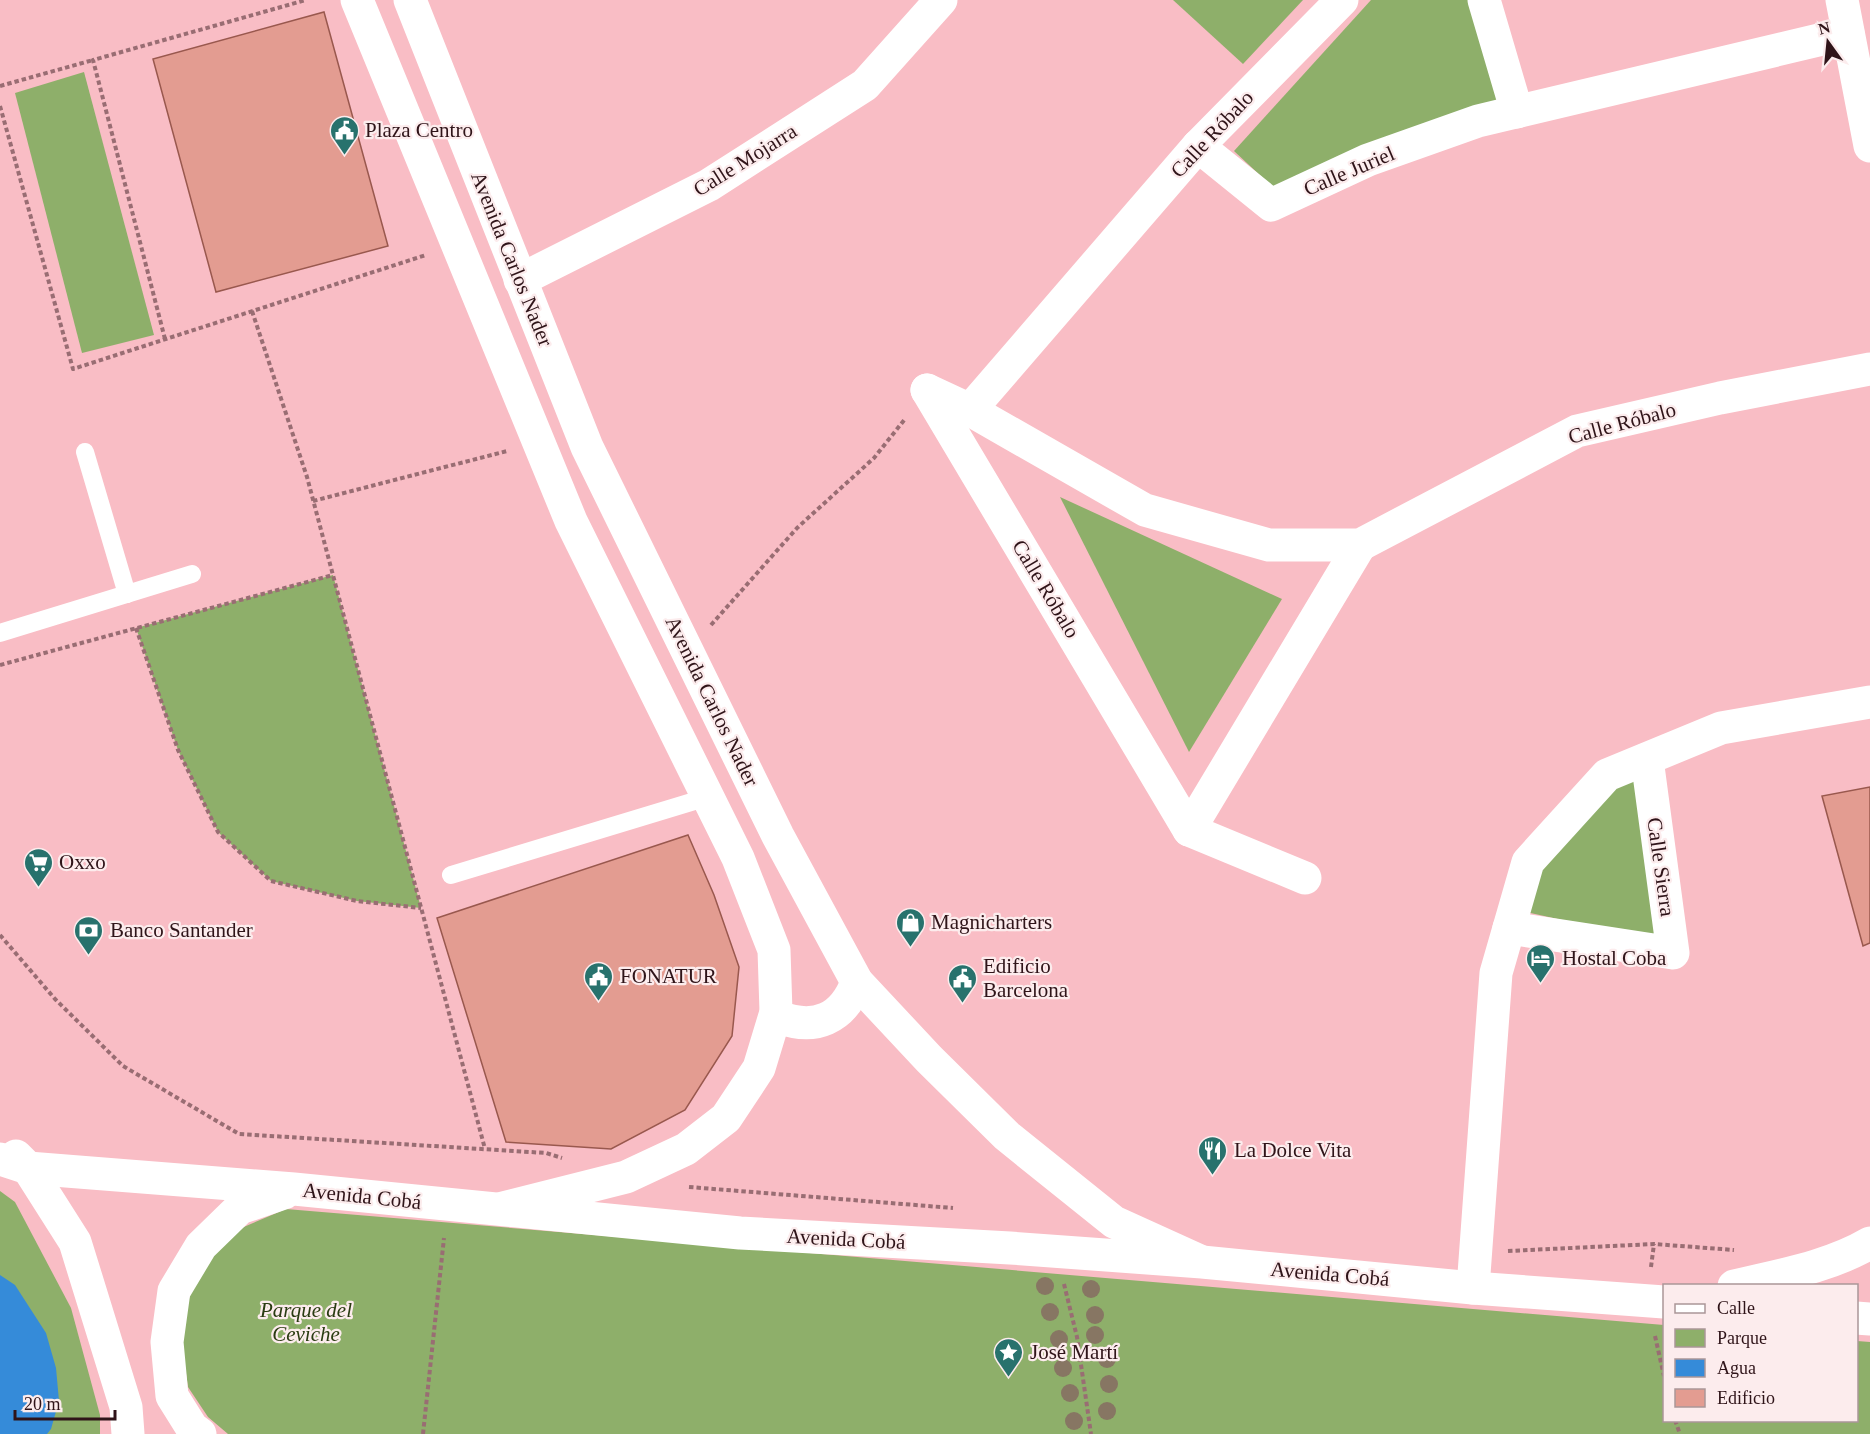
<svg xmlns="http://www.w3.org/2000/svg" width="1870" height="1434" font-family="'Times New Roman',serif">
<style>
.green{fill:#8eaf6a}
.water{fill:#358bd9}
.building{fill:#e39c91;stroke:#99584e;stroke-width:1.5}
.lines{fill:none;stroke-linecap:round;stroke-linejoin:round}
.path{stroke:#996d73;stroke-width:4;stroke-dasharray:4.5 3;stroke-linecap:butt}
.lane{stroke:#fff;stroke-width:18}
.street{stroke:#fff;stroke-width:33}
.secondary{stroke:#fff;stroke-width:33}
.primary{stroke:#fff;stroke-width:33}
.tree{fill:#877663}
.labels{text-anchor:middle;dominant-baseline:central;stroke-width:4.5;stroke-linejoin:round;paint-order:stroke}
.poi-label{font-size:21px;fill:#2f1419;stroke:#fceced;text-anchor:start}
.street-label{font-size:21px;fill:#2f1419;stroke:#fceced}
.park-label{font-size:21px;font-style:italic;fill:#2a3c12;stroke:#fceced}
</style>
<rect width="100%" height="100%" fill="#f9bdc5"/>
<!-- green -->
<g class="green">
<polygon points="1173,0 1303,0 1243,64"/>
<polygon points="1371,0 1475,0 1503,105 1278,192 1234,151"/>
<polygon points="84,72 154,335 82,353 15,93"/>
<polygon points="1060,497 1282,599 1189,752"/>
<polygon points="333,575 421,908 357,901 271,881 218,832 178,750 136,628"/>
<polygon points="1639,768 1662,942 1526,912 1534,865 1610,783"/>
<polygon points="0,1191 15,1202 71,1308 100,1415 100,1434 0,1434"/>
<polygon points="286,1209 1664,1325 1664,1420 1856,1420 1857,1341 1870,1342 1870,1434 228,1434 208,1417 188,1387 179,1326 202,1263 239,1229"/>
</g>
<!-- water -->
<polygon class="water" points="0,1275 15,1285 46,1333 56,1368 59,1401 51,1429 47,1434 0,1434"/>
<!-- building -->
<g class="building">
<polygon points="324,12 388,246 216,292 153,59"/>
<polygon points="1870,787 1870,943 1863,946 1822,796"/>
<polygon points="688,835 714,895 739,967 732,1036 685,1110 611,1149 506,1142 437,918"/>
</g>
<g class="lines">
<!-- path -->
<g class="path">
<polyline points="0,86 93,60"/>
<polyline points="0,106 73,369 426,255"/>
<polyline points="252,311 307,477 485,1149"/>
<polyline points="165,339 93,60 306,0"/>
<polyline points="313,501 507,451"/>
<polyline points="711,625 797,528 874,458 905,419"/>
<polyline points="136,628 178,750 218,832 271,881 357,901 421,908"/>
<polyline points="0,665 333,575"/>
<polyline points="0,935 55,999 123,1066 239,1134 546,1153 562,1158"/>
<polyline points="689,1187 953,1208"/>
<polyline points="1508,1251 1654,1244 1734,1250"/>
<polyline points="1651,1267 1654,1244"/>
<polyline points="1064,1284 1077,1337 1091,1434"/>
<polyline points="1655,1336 1664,1376"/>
<polyline points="1675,1420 1680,1434"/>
<polyline points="423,1434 444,1238"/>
</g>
<!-- lane -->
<g class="lane">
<polyline points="85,452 127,594"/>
<polyline points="0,633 192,574"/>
<polyline points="451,875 708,797"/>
</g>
<!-- street -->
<g class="street">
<polyline points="1484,0 1517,112"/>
<polyline points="1198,146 1271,205 1368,160 1478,121 1848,33"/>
<polyline points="520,280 709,185 865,85 941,0"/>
<polyline points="927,390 970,410 1145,510 1269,545 1360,545 1577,431 1720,398 1870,369"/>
<polyline points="927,390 1189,830 1305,878"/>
<polyline points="970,410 1198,146 1342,0"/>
<polyline points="1189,830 1360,545"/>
<polyline points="1509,928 1673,953 1647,759"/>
<polyline points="1473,1288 1496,973 1528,862 1607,775 1721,728 1870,702"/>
</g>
<!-- secondary -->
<g class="secondary">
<polyline points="357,0 571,521 738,858 774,950 776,1012 759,1068 726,1118 686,1149 626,1177 503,1208"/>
<polyline points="410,0 587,447 778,836 857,982 929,1059 1007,1136 1114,1222 1200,1261"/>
<path d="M776 1012 779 1017C815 1031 843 1019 857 982"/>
</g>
<!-- primary -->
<g class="primary">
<polyline points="1842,0 1870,146"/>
<polyline points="16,1156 28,1168 75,1242 126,1407 128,1434"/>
<polyline points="0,1159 28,1168 294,1189 740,1233 1010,1248 1202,1262 1473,1288 1664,1302"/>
<path d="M1734 1286C1780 1275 1829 1267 1870 1243"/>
<polyline points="1856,1318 1870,1319"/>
<polyline points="200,1434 192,1428 172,1396 167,1342 174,1291 201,1246 240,1208 284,1193"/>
</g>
</g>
<!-- trees -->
<g class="tree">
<circle cx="1045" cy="1286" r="9"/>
<circle cx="1091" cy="1289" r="9"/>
<circle cx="1050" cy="1312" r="9"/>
<circle cx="1095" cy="1315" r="9"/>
<circle cx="1095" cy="1335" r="9"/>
<circle cx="1059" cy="1339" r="9"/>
<circle cx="1107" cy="1359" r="9"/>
<circle cx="1063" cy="1368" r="9"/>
<circle cx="1109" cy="1384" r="9"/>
<circle cx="1070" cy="1393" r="9"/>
<circle cx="1107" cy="1411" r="9"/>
<circle cx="1074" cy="1421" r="9"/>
</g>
<!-- icons -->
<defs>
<symbol id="civic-pin" viewBox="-11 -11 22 30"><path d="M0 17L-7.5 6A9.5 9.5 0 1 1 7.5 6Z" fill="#28726d" stroke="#fceced"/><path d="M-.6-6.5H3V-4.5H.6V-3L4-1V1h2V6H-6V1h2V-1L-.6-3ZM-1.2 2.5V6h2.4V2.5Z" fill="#fff"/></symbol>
<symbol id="supermarket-pin" viewBox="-11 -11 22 30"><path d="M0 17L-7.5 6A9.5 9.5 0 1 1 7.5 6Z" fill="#28726d" stroke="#fceced"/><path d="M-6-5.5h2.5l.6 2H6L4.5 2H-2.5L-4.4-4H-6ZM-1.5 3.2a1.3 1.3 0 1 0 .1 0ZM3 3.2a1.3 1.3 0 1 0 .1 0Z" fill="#fff"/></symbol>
<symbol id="shop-pin" viewBox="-11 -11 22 30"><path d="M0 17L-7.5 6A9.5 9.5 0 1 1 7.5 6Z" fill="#28726d" stroke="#fceced"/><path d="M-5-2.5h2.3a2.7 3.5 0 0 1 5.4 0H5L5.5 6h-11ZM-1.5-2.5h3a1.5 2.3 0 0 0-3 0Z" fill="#fff"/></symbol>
<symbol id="bank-pin" viewBox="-11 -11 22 30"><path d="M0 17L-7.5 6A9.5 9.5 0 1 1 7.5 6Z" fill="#28726d" stroke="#fceced"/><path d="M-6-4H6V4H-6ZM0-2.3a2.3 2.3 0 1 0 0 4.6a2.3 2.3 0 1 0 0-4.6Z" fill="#fff"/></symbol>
<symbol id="hotel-pin" viewBox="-11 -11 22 30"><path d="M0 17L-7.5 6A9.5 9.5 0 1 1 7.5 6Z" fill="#28726d" stroke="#fceced"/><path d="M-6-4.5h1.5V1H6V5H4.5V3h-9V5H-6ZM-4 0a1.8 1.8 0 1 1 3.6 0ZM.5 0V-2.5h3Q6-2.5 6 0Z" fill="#fff"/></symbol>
<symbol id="restaurant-pin" viewBox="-11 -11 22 30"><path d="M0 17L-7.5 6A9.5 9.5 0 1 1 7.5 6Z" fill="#28726d" stroke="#fceced"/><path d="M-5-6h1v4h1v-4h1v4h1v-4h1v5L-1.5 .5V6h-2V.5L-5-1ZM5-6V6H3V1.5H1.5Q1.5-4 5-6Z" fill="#fff"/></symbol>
<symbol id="sight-pin" viewBox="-11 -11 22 30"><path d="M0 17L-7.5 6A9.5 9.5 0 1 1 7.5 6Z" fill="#28726d" stroke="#fceced"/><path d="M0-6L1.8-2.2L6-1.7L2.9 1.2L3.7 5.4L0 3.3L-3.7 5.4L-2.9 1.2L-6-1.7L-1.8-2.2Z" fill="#fff"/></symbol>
</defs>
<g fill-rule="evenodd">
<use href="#civic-pin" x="328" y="114" width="33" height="45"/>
<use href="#supermarket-pin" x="22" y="846" width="33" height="45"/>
<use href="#shop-pin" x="894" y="906" width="33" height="45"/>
<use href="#bank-pin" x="72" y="914" width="33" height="45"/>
<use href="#hotel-pin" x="1524" y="942" width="33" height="45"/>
<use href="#civic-pin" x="582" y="960" width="33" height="45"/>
<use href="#civic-pin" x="946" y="962" width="33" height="45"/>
<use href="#restaurant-pin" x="1196" y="1134" width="33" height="45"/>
<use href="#sight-pin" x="992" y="1336" width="33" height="45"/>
</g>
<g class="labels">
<!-- poi labels -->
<g class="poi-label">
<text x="365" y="130">Plaza Centro</text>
<text x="59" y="862">Oxxo</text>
<text x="931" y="922">Magnicharters</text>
<text x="110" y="930">Banco Santander</text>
<text x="1562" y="958">Hostal Coba</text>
<text x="983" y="966">Edificio<tspan x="983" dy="24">Barcelona</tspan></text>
<text x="620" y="976">FONATUR</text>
<text x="1234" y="1150">La Dolce Vita</text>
<text x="1030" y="1352">José Martí</text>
</g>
<!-- street labels -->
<g class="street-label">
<text transform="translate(1212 134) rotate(-47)">Calle Róbalo</text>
<text transform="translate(745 160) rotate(-32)">Calle Mojarra</text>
<text transform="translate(1349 171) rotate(-23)">Calle Juriel</text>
<text transform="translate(512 259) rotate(68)">Avenida Carlos Nader</text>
<text transform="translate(1622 423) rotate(-15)">Calle Róbalo</text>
<text transform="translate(1046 589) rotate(59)">Calle Róbalo</text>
<text transform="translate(712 701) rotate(64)">Avenida Carlos Nader</text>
<text transform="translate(1661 867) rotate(82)">Calle Sierra</text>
<text transform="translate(362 1196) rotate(6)">Avenida Cobá</text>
<text transform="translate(846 1239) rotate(3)">Avenida Cobá</text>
<text transform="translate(1330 1274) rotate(5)">Avenida Cobá</text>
</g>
<!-- park labels -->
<g class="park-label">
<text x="306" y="1310">Parque del<tspan x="306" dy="24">Ceviche</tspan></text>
</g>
</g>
<!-- legend -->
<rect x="1663" y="1284" width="195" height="138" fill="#fceced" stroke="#aa9698" stroke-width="1.5"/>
<rect x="1675" y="1304" width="30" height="9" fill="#ffffff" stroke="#aa9698" stroke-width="1.5"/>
<text x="1717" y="1314" font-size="18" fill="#2f1419">Calle</text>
<rect x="1675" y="1329" width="30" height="18" fill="#8eaf6a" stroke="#aa9698" stroke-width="1.5"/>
<text x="1717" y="1344" font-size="18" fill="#2f1419">Parque</text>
<rect x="1675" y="1359" width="30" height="18" fill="#358bd9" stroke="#aa9698" stroke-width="1.5"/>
<text x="1717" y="1374" font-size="18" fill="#2f1419">Agua</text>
<rect x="1675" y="1389" width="30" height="18" fill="#e39c91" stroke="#aa9698" stroke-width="1.5"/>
<text x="1717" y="1404" font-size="18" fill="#2f1419">Edificio</text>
<!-- north arrow -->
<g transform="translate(1828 42) rotate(345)" stroke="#fceced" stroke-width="4.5" paint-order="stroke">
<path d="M0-4.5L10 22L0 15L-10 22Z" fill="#2f1419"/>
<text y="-9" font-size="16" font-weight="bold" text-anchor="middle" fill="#2f1419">N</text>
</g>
<!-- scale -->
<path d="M15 1410v9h100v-9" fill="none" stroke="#2f1419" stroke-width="3"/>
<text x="24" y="1410" font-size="18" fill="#2f1419" stroke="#fceced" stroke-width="4.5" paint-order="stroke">20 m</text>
</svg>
